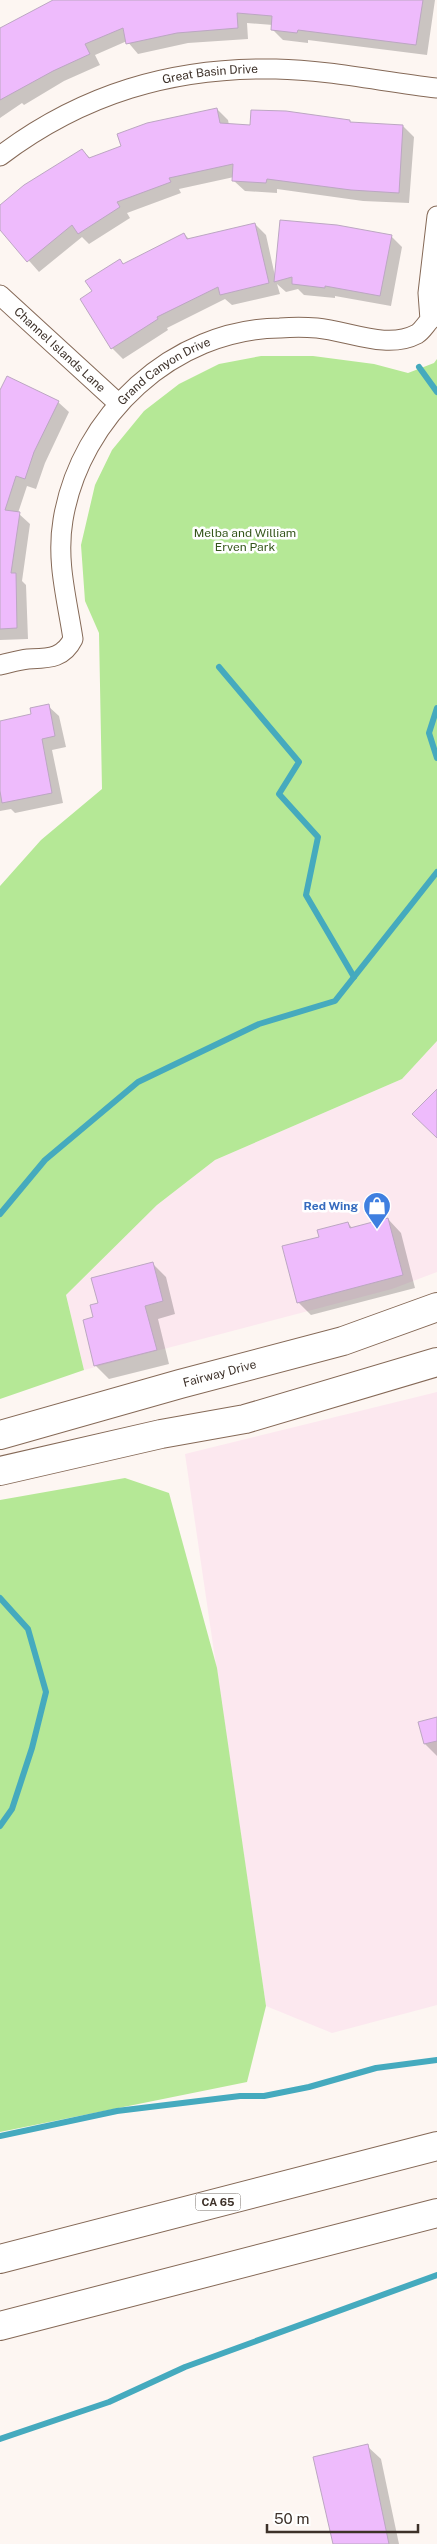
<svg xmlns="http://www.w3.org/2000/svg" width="437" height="2544" font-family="'Public Sans',sans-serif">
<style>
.commercial{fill:#fce8ef}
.green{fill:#b5e896}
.shadow{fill:#0003}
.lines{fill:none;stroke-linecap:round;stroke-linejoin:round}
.stream{stroke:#45aabe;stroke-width:6}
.building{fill:#eebbfc;stroke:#bca7c2}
.street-casing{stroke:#856957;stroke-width:21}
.secondary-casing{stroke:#856957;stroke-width:30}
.highway-casing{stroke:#856957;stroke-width:30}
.street{stroke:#fff;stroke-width:19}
.secondary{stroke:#fff;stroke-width:28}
.highway{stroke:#fff;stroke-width:28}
.labels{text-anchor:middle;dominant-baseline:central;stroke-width:5;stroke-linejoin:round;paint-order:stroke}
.shield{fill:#fff;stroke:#776f69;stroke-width:1}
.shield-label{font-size:11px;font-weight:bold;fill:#3d3129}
.street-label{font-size:12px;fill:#3d3129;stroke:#fff}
.park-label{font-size:12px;fill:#35561b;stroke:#fff}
.shop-label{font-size:12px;font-weight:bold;fill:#366cbe;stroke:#fff;text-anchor:end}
</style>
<rect width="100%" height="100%" fill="#fdf6f2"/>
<!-- commercial -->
<g class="commercial">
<polygon points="437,1041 437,1272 392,1289 84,1370 66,1295 157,1205 215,1160 402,1079"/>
<polygon points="437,1392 437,2005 332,2033 266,2006 185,1454"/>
</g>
<!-- green -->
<g class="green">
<polygon points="261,356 313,356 374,364 408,373 434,363 437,359 437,1041 402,1079 215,1160 157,1205 66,1295 84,1370 0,1399 0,886 41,840 102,789 99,633 85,601 81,545 95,485 112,450 144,411 179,384 219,364"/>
<polygon points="125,1478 169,1493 217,1668 266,2006 247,2082 0,2132 0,1500"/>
</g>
<!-- shadow -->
<g class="shadow">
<polygon points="56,0 435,0 427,55 308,40 308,43 283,40 272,29 273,25 247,23 248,39 188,43 138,54 127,41 95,55 100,65 64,81 24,105 22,103 0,118 0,30"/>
<polygon points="217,109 228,120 229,125 251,126 349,121 352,123 403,126 414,137 409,203 363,201 277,189 277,193 245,191 234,181 234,177 179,189 181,193 127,213 130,218 89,244 82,237 39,272 0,228 0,207 82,150 91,159"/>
<polygon points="255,224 266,235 275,276 391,236 402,247 391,306 335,296 335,298 304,295 298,289 286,292 277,284 280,294 232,305 225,299 167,328 168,330 123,359 112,348 94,292 120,260 124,265 184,234 190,240"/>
<polygon points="0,392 58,402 69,412 45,463 36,489 27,486 18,513 30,524 22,581 26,585 28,639 0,640"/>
<polygon points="48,706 59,716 66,747 52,750 63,803 15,813 11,809 0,811 0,722 33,715"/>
<polygon points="388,1219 401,1233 415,1288 311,1315 298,1302 320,1237 348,1223 353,1229"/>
<polygon points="152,1263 166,1277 175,1314 158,1319 169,1364 109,1379 96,1366 94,1318 99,1304"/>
<polygon points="437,1718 437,1756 425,1744"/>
<polygon points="367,2446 381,2459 399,2544 334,2544"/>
</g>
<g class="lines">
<!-- stream -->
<g class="stream">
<polyline points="419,367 437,392"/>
<polyline points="219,667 299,762 279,794 318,837 306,895 354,977"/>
<polyline points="437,708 429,733 437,758"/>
<polyline points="0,1214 45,1160 138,1082 259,1024 335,1001 437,872"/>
<polyline points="0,1598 28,1629 46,1692 32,1748 12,1809 0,1826"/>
<polyline points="0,2136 117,2111 240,2096 264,2096 309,2087 376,2068 437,2060"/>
<polyline points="0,2439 109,2402 185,2367 437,2275"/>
</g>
</g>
<!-- building -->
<g class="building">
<polygon points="53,0 423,0 416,45 298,30 297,33 271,30 272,16 237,13 238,28 177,33 126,44 123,28 85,44 90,54 53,71 0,100 0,28"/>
<polygon points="217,108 220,123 250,125 251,110 286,111 350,120 350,122 403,125 399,193 351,190 267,179 266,183 232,181 233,164 169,178 171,182 117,202 120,207 78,234 72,225 27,262 0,230 0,205 24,185 82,149 89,158 121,146 117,134 147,123"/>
<polygon points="280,220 337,225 392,235 380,296 325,286 325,288 292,284 292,277 274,282"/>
<polygon points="255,223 269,283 220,295 218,287 157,317 158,319 111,349 80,299 92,291 85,281 120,259 123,264 184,233 187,239"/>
<polygon points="7,376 59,401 34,452 25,479 16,476 5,510 20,512 11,573 16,573 17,628 0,629 0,390"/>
<polygon points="49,704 55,736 42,739 52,793 2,803 0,791 0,721 31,714 30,708"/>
<polygon points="437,1089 437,1138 412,1114"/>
<polygon points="388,1218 403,1275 297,1303 282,1246 319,1237 317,1230 348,1222 350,1228"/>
<polygon points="153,1262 163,1301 145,1306 157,1350 94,1366 83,1320 93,1317 90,1305 98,1303 91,1278"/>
<polygon points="437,1717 437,1741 424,1744 418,1722"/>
<polygon points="368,2444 389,2544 333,2544 313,2457"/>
</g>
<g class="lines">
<defs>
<g id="street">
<path id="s1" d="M0 156C82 94 172 67 276 69 329 70 384 82 437 88"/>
<path id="s2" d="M0 295 119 404"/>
<path id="s3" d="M0 665C9 663 19 660 28 659 48 658 63 659 73 639 67 599 56 561 63 520 80 416 173 329 280 328 292 327 305 327 317 328 349 331 387 350 417 334 422 331 426 324 430 320L428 293 437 216"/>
</g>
<g id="secondary">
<path id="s4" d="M0 1435 180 1384 343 1341 437 1307"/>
<polyline points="0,1471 161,1434 245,1419 437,1362"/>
</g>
<g id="highway">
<polyline points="0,2259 437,2146"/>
<polyline points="0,2326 437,2213"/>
</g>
</defs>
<!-- street casing -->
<use href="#street" class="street-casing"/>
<!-- secondary casing -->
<use href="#secondary" class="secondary-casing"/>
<!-- highway casing -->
<use href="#highway" class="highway-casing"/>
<!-- street -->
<use href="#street" class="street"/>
<!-- secondary -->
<use href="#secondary" class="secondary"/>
<!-- highway -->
<use href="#highway" class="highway"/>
</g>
<!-- icons -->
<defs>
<symbol id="shop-pin" viewBox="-11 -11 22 30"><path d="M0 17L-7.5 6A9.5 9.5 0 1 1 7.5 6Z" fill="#3f7fe0" stroke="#fff"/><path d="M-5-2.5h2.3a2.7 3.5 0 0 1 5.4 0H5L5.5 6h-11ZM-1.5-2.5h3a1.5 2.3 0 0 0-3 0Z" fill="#fff"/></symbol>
</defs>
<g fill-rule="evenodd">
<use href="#shop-pin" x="361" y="1190" width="32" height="43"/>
</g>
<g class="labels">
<!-- shield labels -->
<rect class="shield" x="195.5" y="2193.5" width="45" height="17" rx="4"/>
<g class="shield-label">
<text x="218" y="2202">CA 65</text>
</g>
<!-- street labels -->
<g class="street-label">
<text stroke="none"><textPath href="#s1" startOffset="229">Great Basin Drive</textPath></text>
<text stroke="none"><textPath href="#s2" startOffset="81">Channel Islands Lane</textPath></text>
<text stroke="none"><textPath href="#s3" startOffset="388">Grand Canyon Drive</textPath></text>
<text stroke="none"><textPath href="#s4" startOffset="228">Fairway Drive</textPath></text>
</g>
<!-- park labels -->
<g class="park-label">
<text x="245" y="533">Melba and William<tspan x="245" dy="14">Erven Park</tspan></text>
</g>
<!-- shop labels -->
<g class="shop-label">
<text x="358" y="1206">Red Wing</text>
</g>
</g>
<!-- scale -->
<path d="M267 2524v8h151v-8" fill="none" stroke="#3d3129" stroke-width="2.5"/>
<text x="274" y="2524" font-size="15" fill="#3d3129" stroke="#ffffff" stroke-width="4" paint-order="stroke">50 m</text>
</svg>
